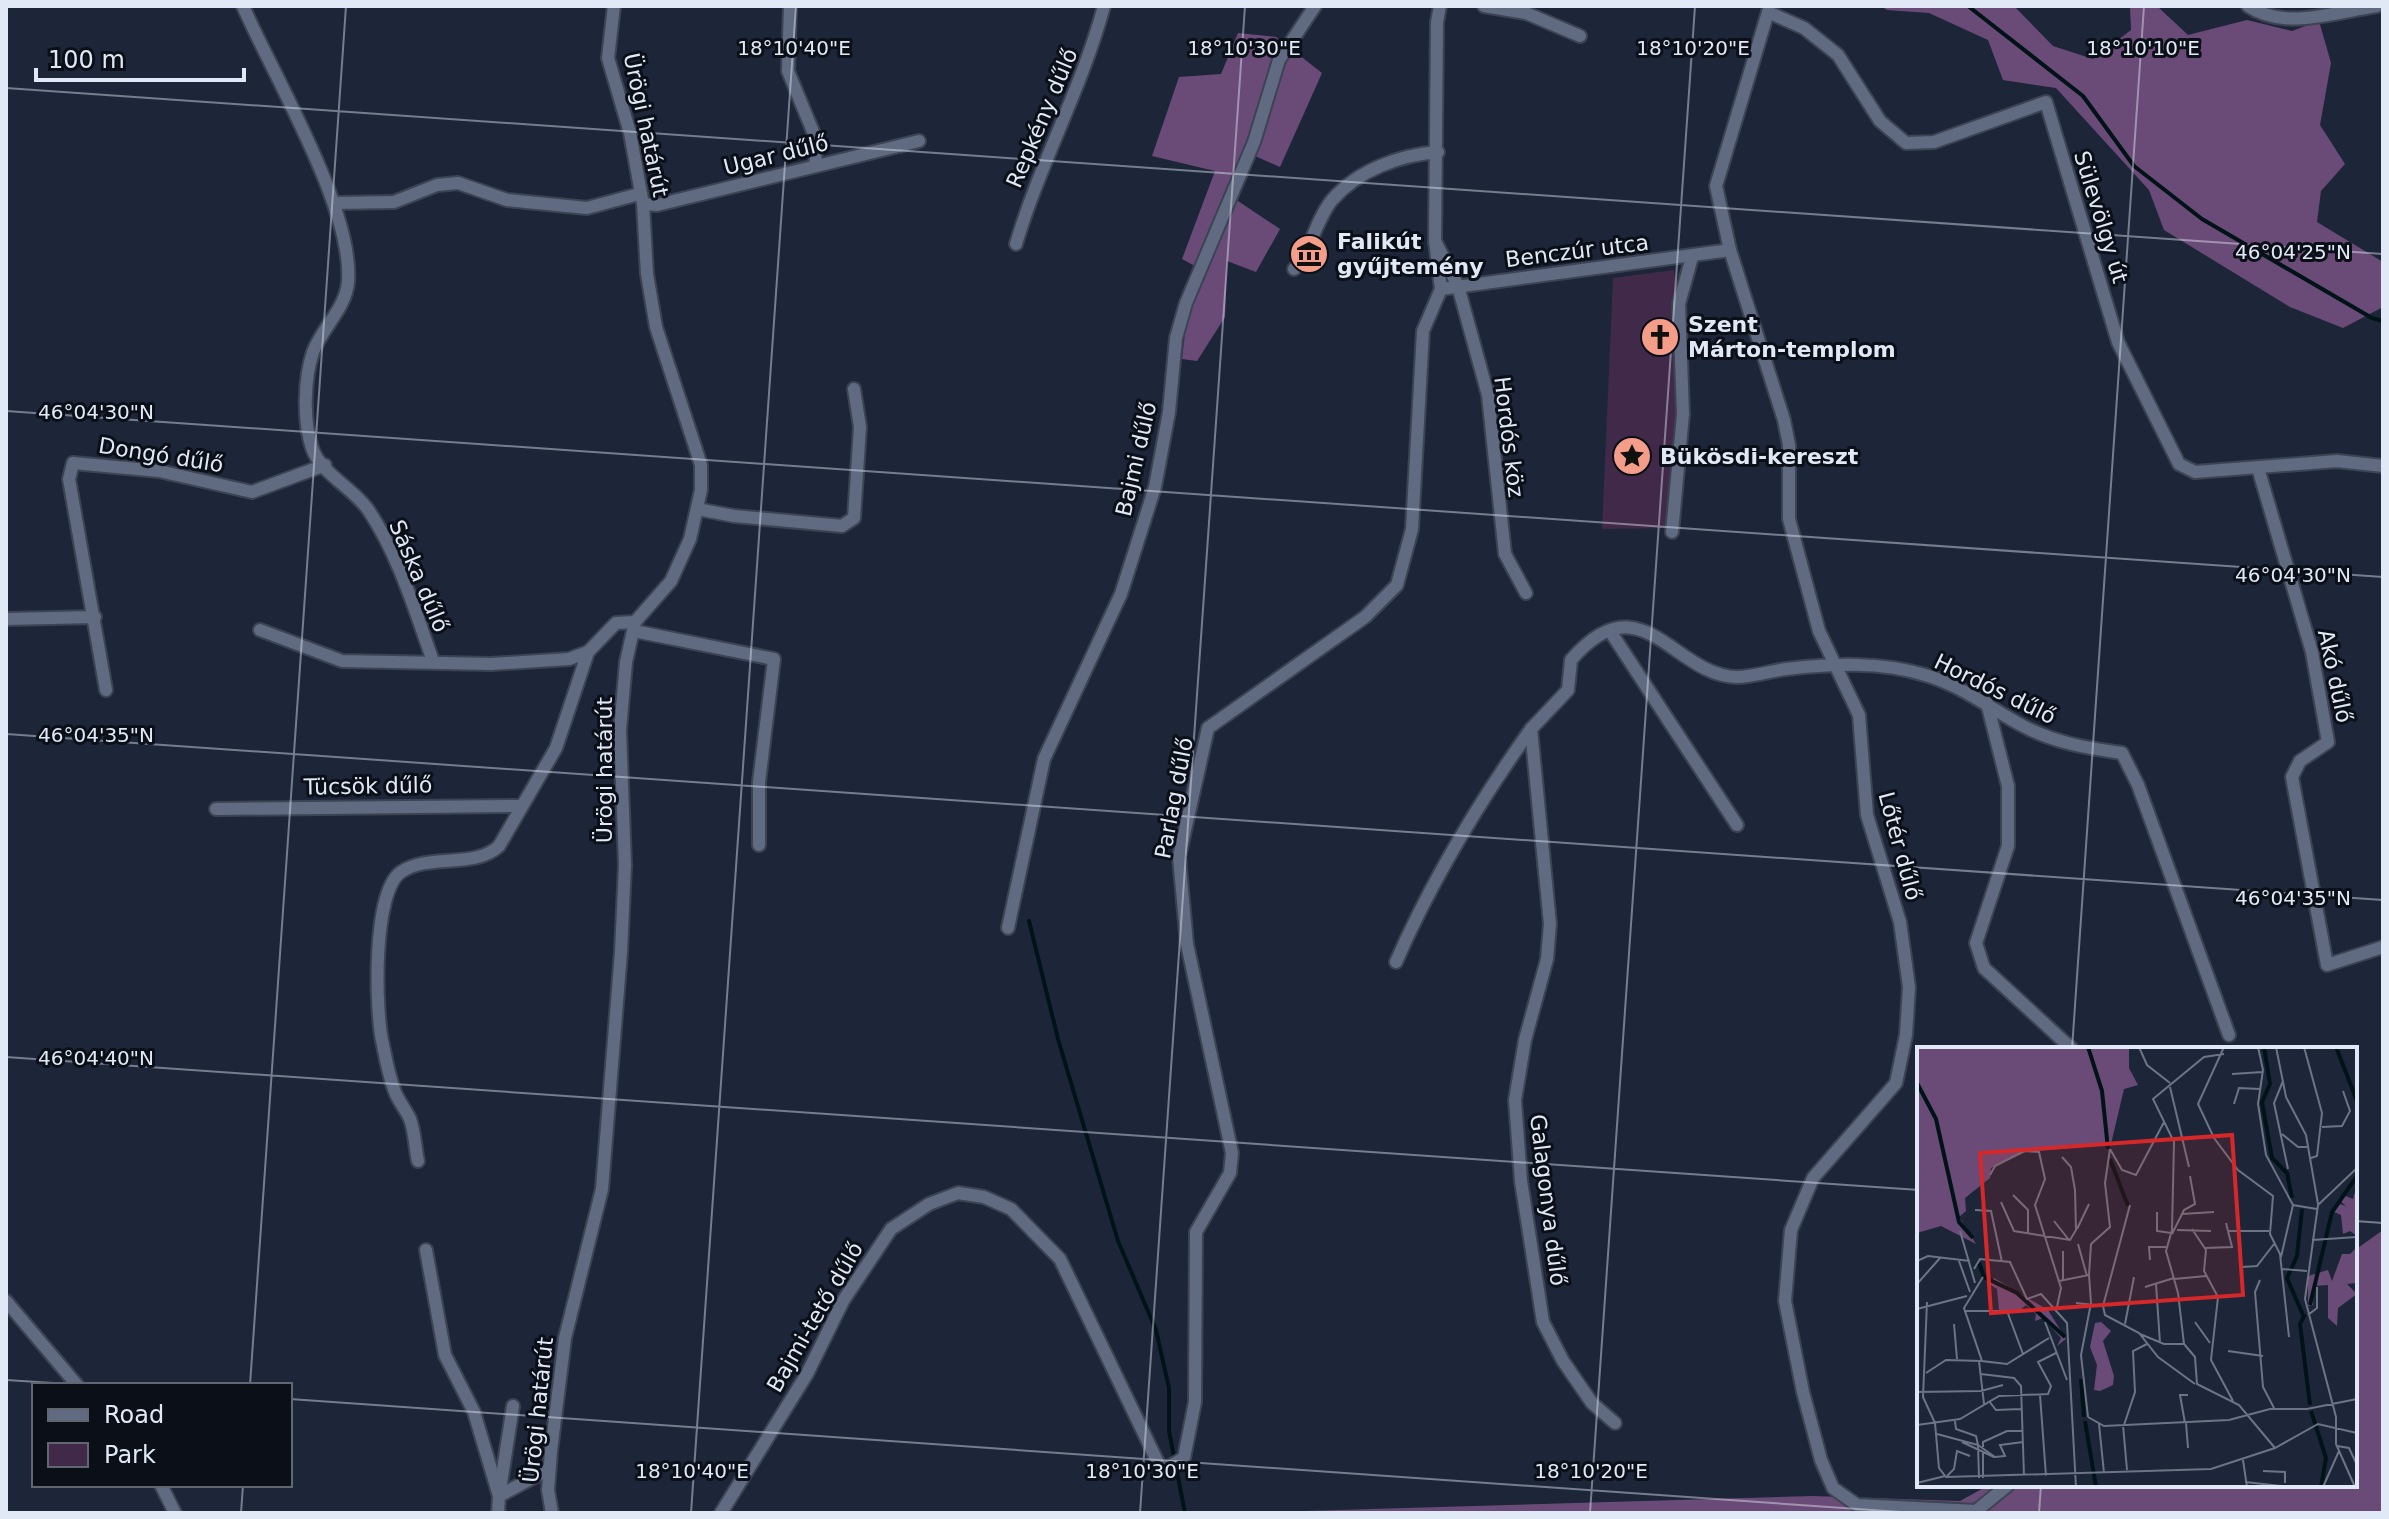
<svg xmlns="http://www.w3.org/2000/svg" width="2389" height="1519" font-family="'DejaVu Sans',sans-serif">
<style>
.green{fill:#402949}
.forest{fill:#6a4b77}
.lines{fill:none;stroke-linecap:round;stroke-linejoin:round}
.stream{stroke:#001317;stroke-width:4}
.minor-casing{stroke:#3c4353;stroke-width:16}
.minor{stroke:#606b81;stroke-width:12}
.ticks{fill:none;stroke:#e2e9f6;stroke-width:2;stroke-opacity:0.45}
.labels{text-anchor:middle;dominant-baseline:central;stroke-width:6;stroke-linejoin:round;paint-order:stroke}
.street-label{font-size:22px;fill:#e2e9f6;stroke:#0b0f18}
.poi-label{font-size:22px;font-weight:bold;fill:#e2e9f6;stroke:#0b0f18;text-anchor:start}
.inset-river{fill:none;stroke:#001317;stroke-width:4}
.inset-road{fill:none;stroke:#6c7485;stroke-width:2}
.view{fill:#d62828;fill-opacity:0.15;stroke:#d62828;stroke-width:4}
.inset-edge{fill:none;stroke:#e2e9f6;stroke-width:4}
.ticks-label{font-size:20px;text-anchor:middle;fill:#e2e9f6;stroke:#0b0f18;stroke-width:6;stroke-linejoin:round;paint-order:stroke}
</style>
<rect width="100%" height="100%" fill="#1d2639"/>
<!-- green -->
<polygon class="green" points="1674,270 1684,351 1672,528 1602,529 1613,278"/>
<!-- forest -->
<g class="forest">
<polygon points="1881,6 2014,6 2053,46 2093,59 2131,30 2130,6 2157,6 2188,35 2247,20 2292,31 2319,21 2331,63 2320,125 2345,164 2321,191 2317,222 2383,262 2383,307 2343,328 2290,307 2164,230 2149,190 2056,88 2003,80 1988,40 1929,13 1887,10"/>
<polygon points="1238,33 1276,37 1322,73 1280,167 1255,156 1235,199 1280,229 1256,272 1227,261 1225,317 1197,361 1182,359 1193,265 1182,259 1215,171 1152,156 1179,77 1221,74"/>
<polygon points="2383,1230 2383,1513 1240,1513 1813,1496 1960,1501 1989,1485 2355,1485 2355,1250"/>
</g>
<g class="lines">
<!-- stream -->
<g class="stream">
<polyline points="1968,6 2083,96 2134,166 2202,219 2372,318 2383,321"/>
<polyline points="1029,921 1058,1039 1118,1241 1156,1330 1169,1388 1169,1431 1185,1513"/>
</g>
<defs>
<g id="minor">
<path d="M243 6C273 75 354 210 348 282 346 308 322 328 313 352 304 379 303 421 312 448 321 474 355 489 369 511 399 556 415 611 433 661"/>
<polyline points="790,6 788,71 814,134 816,165"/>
<polyline points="1440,6 1437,22 1435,241 1441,289"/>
<polyline points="1484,6 1526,13 1580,36"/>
<path d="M2248 6C2285 31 2335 12 2377 6"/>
<polyline points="1768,12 1716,186 1730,250 1784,420 1789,445 1789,519 1819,631 1859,715 1867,815 1900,922 1909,987 1906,1035 1896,1083 1813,1178 1791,1230 1785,1301 1803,1392 1821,1460 1833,1488 1857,1505 1976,1511 2008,1485"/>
<polyline points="1768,12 1804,28 1838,55 1880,121 1906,143 1934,142 2046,102 2118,342 2179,464 2195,472 2337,461 2383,466"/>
<polyline points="335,203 394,202 437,185 458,183 507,200 587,208 639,194"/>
<polyline points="643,204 657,205 919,141"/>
<polyline points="1435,241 1458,286 1488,395 1505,554 1526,593"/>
<path d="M1016 244C1040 163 1082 88 1104 6"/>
<path d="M1294 269 1302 262C1311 243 1319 216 1332 200 1358 170 1400 155 1438 152"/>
<polyline points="2258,468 2312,652 2328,742 2300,761 2292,777 2327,965 2383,947"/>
<polyline points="697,509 734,516 842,526 854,518 860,427 854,389"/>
<polyline points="1672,532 1683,414 1679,304 1692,257"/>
<polyline points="6,619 95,617"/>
<polyline points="260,630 342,661 491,664 569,659 588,652"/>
<polyline points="634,631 774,659 759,782 759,845"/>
<polyline points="1610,631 1737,825"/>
<polyline points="106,690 69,479 73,463 159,471 252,492 325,465"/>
<polyline points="1987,703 2008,786 2008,846 1976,943 1984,968 2072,1049"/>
<polyline points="216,809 520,806"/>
<polyline points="1008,928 1044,759 1121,594 1155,487 1169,412 1176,338 1186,303 1254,142 1279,60 1315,6"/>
<path d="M1396 962C1432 880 1479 802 1531 729"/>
<path d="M418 1161C415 1148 415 1132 410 1119 406 1110 399 1102 395 1092 389 1077 386 1060 383 1045 375 1013 372 892 401 872 429 853 475 869 499 846L556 748 588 652 616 623 635 622"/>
<polyline points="426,1250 445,1355 474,1412 499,1496 498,1513"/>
<polyline points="6,1301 77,1385"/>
<polyline points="513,1406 499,1496 549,1469"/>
<path d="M1615 1423 1592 1403 1563 1361 1543 1322 1521 1181 1515 1100 1525 1040 1547 959 1550 924 1531 729 1568 690 1571 660C1642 578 1673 676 1737 677 1752 677 1771 671 1786 669 1832 664 1880 661 1925 675 1961 685 1991 709 2023 726 2055 743 2087 748 2122 753L2138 785 2229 1035"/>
<polyline points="161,1485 175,1513"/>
<polyline points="552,1513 548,1490 551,1451 565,1338 602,1189 621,952 625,865 620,730 626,662 635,622 671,581 690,539 701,490 701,465 656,327 647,274 643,204 630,133 608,58 614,6"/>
<polyline points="721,1513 807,1374 843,1301 891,1229 929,1204 958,1193 984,1197 1011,1209 1060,1259 1162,1471 1184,1458 1195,1402 1196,1232 1230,1173 1232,1153 1187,944 1179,857 1208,728 1365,617 1397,585 1412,529 1423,331 1441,289 1730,250"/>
</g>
</defs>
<!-- minor casing -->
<use href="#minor" class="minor-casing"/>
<!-- minor -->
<use href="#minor" class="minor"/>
</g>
<!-- ticks -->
<path class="ticks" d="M6 88 2383 254M6 411 2383 577M6 734 2383 900M2072 1049 2144 6M6 1057 1919 1190M2355 1221 2383 1223M6 1380 85 1385M250 1385 346 6M290 1399 1915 1513M241 1513 243 1485M691 1513 796 6M1140 1513 1245 6M1590 1513 1695 6M2039 1513 2041 1485"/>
<!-- icons -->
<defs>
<symbol id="museum-disc" viewBox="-11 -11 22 22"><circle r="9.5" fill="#f49e89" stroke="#0b0f18"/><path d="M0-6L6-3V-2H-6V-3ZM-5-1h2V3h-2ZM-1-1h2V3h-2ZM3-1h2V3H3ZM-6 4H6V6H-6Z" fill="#111"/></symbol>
<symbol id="church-disc" viewBox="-11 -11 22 22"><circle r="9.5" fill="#f49e89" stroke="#0b0f18"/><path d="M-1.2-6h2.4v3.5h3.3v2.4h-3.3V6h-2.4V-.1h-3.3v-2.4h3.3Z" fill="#111"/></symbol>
<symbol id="sight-disc" viewBox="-11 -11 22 22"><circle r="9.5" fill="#f49e89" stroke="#0b0f18"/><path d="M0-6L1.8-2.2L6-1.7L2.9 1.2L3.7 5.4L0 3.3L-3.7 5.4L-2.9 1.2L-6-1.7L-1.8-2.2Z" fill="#111"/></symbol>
</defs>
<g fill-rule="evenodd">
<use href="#museum-disc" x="1287" y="232" width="44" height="44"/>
<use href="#church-disc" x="1638" y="315" width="44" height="44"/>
<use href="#sight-disc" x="1610" y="434" width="44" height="44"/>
</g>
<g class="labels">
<!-- street labels -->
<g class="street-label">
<text transform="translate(1042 118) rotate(-67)">Repkény dűlő</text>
<text transform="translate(646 125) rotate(78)">Ürögi határút</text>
<text transform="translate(776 155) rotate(-14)">Ugar dűlő</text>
<text transform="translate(2101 217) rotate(73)">Sülevölgy út</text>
<text transform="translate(1577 251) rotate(-7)">Benczúr utca</text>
<text transform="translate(1509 437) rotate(83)">Hordós köz</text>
<text transform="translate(161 455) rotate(9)">Dongó dűlő</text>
<text transform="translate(1136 459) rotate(-77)">Bajmi dűlő</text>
<text transform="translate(419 576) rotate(67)">Sáska dűlő</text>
<text transform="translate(2335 676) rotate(78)">Akó dűlő</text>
<text transform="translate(1995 689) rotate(26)">Hordós dűlő</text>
<text transform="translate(604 770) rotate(-90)">Ürögi határút</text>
<text transform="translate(368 786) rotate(-1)">Tücsök dűlő</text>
<text transform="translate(1174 798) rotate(-79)">Parlag dűlő</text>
<text transform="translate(1900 846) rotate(75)">Lőtér dűlő</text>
<text transform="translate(1548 1200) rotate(83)">Galagonya dűlő</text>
<text transform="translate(815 1317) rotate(-60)">Bajmi-tető dűlő</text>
<text transform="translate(538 1410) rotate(-84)">Ürögi határút</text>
</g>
<!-- poi labels -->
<g class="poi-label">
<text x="1337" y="241">Falikút<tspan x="1337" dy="25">gyűjtemény</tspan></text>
<text x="1688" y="324">Szent<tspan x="1688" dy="25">Márton-templom</tspan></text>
<text x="1660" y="456">Bükösdi-kereszt</text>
</g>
</g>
<!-- overview -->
<g transform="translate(1917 1047)">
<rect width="440" height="440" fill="#1d2639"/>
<path d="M0 0H212V21L221 38 207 42 194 97 109 105 74 121 73 131 48 151 49 164 42 170 59 197 24 179 0 186ZM440 137V189L433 184 426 187 424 168 415 164 419 156 429 159 422 153 426 148 436 152ZM440 200V236L430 237 440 247 421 261 420 279 411 271V238L397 239 396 258 391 259V229L411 223 415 234 425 207H433ZM77 231 131 263 149 292 140 299 144 291 126 271 118 274 119 267 109 258 102 264 82 263 80 242 72 237ZM184 275 194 284 186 294 197 329 196 338 183 344 177 343 180 318 173 300 178 276Z" fill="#6a4b77"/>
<path class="inset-river" d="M171 0 185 44 191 102M347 0 353 37 345 55 355 111 370 126 375 151M419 0 440 54M0 36 19 72 42 175 56 191M193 112 211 159M385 162 380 209 370 231 386 268M62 216 67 230 100 246 148 290M393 258 415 165 440 129M388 267 383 277 393 358M164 332 167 370M394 364 409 411 404 440M168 374 179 440"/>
<path class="inset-road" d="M222 0 230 18 253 36M307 0 281 57 297 91 321 123 356 149 353 187 363 207 372 290M341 0 346 23 341 57 349 108 376 158 400 162M359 0 369 50 389 88 401 157M387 0 405 66 400 109 394 111M307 7 287 10 236 52 257 95 255 183 249 204 261 246 267 297 278 310 280 337 322 358 358 401M315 27 346 25M366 34 357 56 371 122M253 40 272 120M317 57 322 41 343 42M405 80 425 79 433 64 426 44M365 87 381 100H391M193 102 205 123 219 128 247 75M73 128 78 119 107 104 122 105 128 132 118 158 144 241 140 260M96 148 111 163V188M84 155 97 184 153 193 159 183 158 143 154 120 145 110M213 158 186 259 188 268 222 286 241 310 278 337M58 163 74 164 85 215M240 165V184L254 186M265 167 297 165M137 174 152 193M160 182 172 157M275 182 289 203 287 224 301 250 294 313 316 354M260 183 294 184M43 184 58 236M311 184H352M255 187 267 163 278 157 273 129M395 193 440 190M161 197 170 229M288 201 315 200 309 176M364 210 376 158M233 213 232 200H249M0 214 11 209 53 214M42 214 53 245M325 220 340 219 357 197M57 222 63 212 93 215 110 252 124 247 150 276 159 440M365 222 390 224M66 230 47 261 65 314 90 317 132 291M257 232 289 229M146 233V204M343 233 338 245 346 340 357 361M142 234 172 228 174 197 193 180 188 136 193 102M0 237 23 211M239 237 243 296M228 240 257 231M10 255 6 350 18 376 22 421 29 430 294 422 358 401 401 377 440 386M159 256 186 259M0 262 50 249M47 264H90L106 307M391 268 400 261V240M128 275 150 333M278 275 293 296M37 277 40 312M208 277 217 230M223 287 247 297H267M311 304 346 309M62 314 67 357M9 326 29 313 64 314M64 327 97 331 104 339 107 429M0 345 64 344 86 338M123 348 129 429M72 354 79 363 104 362M171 370 187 379 312 373 353 362H390L440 352M171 370 164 308 174 256 172 228M38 374 39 382 59 389 61 398 78 410 88 409 83 398 106 395M268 376 263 348H271M269 376 271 401M182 377 187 426M0 378 43 372 82 349 131 347 134 339 121 315 139 306M206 378 210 423M207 378 218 345 216 304 230 297M20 387 61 398 62 431M45 395 77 410M420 399 432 401 440 418M66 400V395L90 384H106M66 404V431M326 413 330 440M346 424 368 425V436M30 429 37 422 40 404 53 409M328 435 373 440M0 436 28 429M406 440 422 404M438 440 419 397V370L388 252 401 158 440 121"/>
<path class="view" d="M315 88 326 248 74 266 63 106Z"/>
<rect width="440" height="440" class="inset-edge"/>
</g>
<g class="ticks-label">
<text x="794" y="55">18°10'40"E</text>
<text x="1244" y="55">18°10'30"E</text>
<text x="1693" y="55">18°10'20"E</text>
<text x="2143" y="55">18°10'10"E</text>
<text x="2293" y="259">46°04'25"N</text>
<text x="96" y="419">46°04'30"N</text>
<text x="2293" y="582">46°04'30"N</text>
<text x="96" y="742">46°04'35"N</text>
<text x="2293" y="905">46°04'35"N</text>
<text x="96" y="1065">46°04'40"N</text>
<text x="692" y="1478">18°10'40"E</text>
<text x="1142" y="1478">18°10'30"E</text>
<text x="1591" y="1478">18°10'20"E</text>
</g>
<!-- border -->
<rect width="2389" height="1519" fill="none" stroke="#e2e9f6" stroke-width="16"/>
<!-- legend -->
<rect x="32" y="1383" width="260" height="104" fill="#0b0f18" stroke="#616671" stroke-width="2"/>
<rect x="48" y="1409" width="40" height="12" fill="#606b81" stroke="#616671" stroke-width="2"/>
<text x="104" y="1423" font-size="24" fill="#e2e9f6">Road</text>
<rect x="48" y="1443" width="40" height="24" fill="#402949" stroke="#616671" stroke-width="2"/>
<text x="104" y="1463" font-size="24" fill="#e2e9f6">Park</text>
<!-- scale -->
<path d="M36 68v12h208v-12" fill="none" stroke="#e2e9f6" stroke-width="4"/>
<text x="48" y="68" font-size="24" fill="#e2e9f6" stroke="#0b0f18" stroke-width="6" paint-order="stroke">100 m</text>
</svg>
